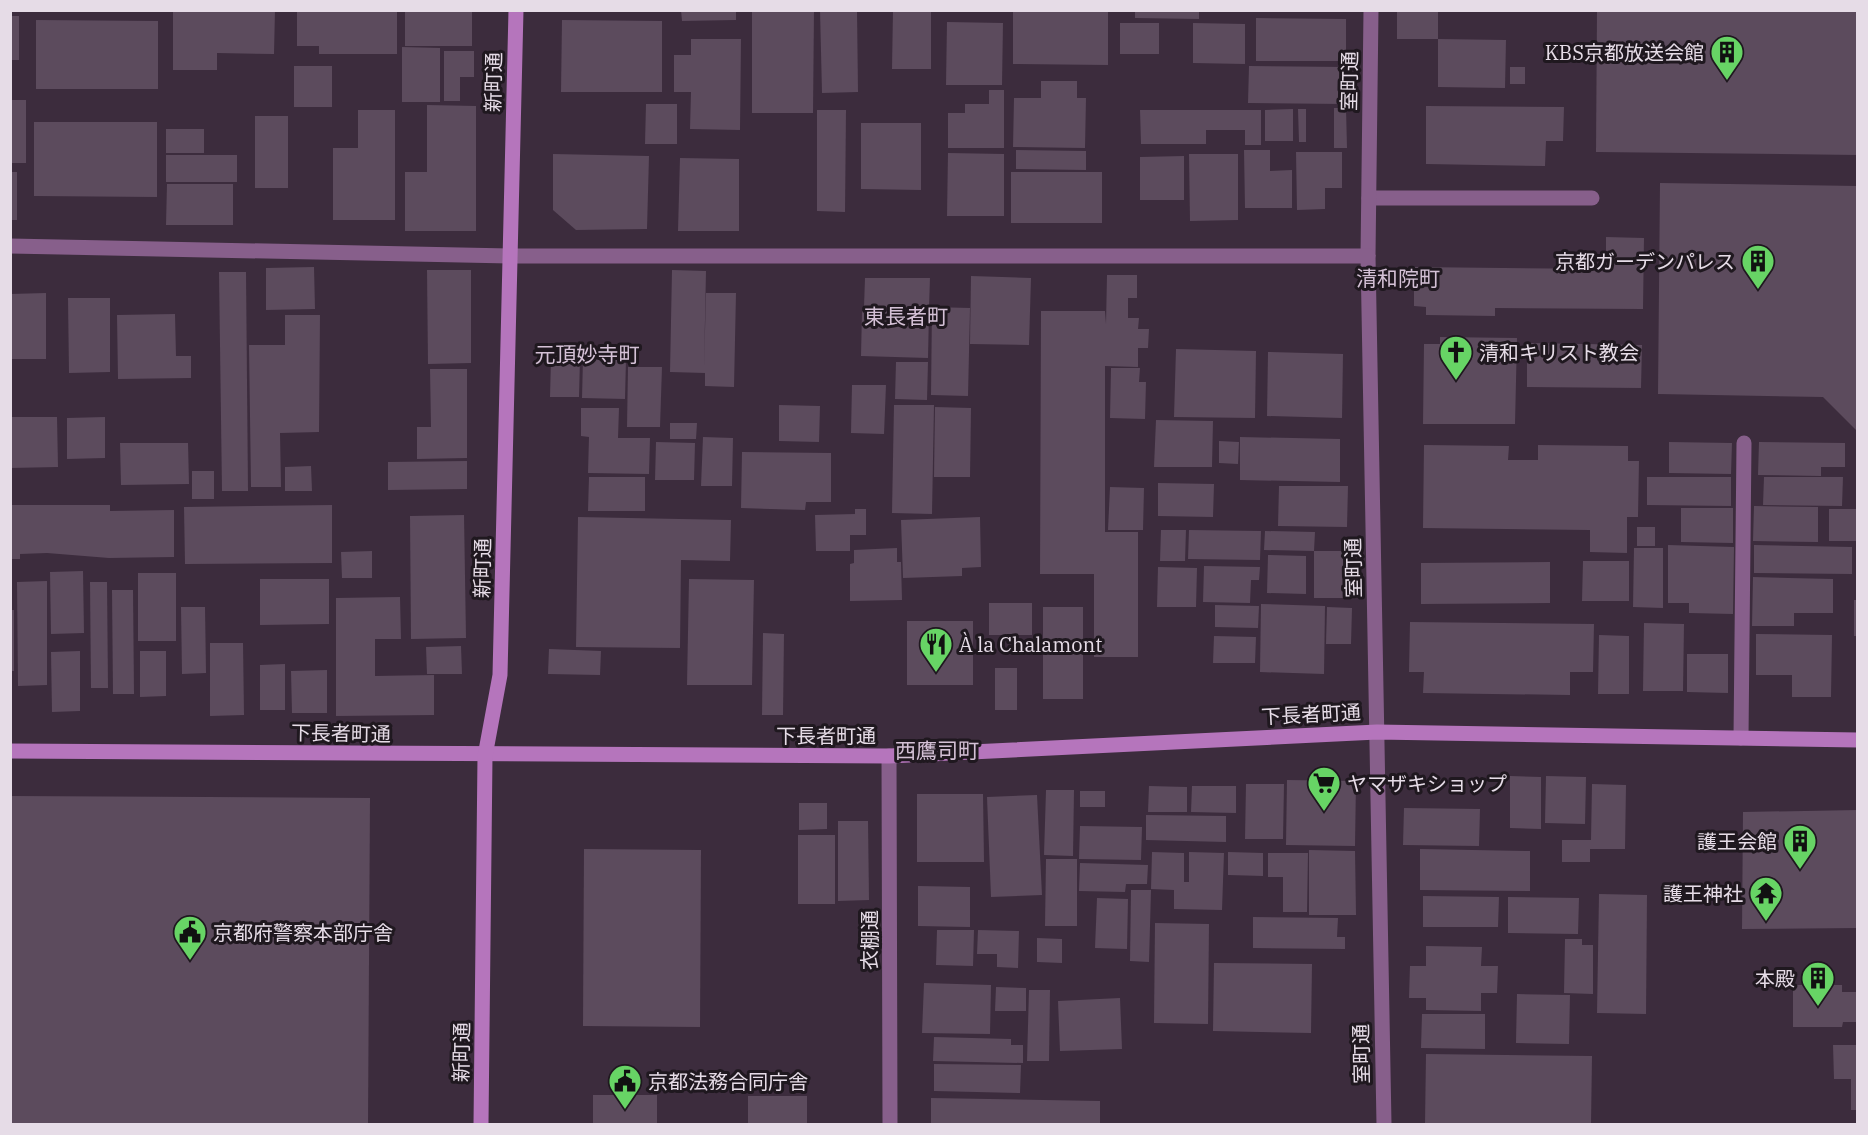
<svg xmlns="http://www.w3.org/2000/svg" width="1868" height="1135" font-family="'IBM Plex Serif','Noto Sans JP',serif">
<style>
.building{fill:#5c4b5d}
.lines{fill:none;stroke-linecap:round;stroke-linejoin:round}
.lane{stroke:#875f8b;stroke-width:15}
.street{stroke:#875f8b;stroke-width:15}
.secondary{stroke:#b575bc;stroke-width:15}
.labels{text-anchor:middle;dominant-baseline:central;stroke-width:6;stroke-linejoin:round;paint-order:stroke}
.poi-label{font-size:20px;fill:#e6dce7;stroke:#1f181f;text-anchor:end}
.street-label{font-size:20px;fill:#e6dce7;stroke:#1f181f}
.neighbourhood-label{font-size:21px;fill:#d4c1d6;stroke:#1f181f}
</style>
<rect width="100%" height="100%" fill="#3c2c3d"/>
<!-- building -->
<g class="building">
<polygon points="173,10 275,10 274,54 217,53 217,70 173,70"/>
<polygon points="297,10 397,10 397,54 319,54 319,46 297,46"/>
<rect x="405" y="10" width="67" height="36"/>
<polygon points="681,10 736,10 736,20 682,21"/>
<polygon points="752,10 814,10 813,113 752,113"/>
<polygon points="820,10 857,10 858,92 822,93"/>
<polygon points="893,10 931,10 931,69 892,69"/>
<polygon points="1013,10 1108,10 1108,65 1013,64"/>
<polygon points="1135,10 1199,10 1199,19 1135,18"/>
<polygon points="1597,10 1858,10 1858,155 1596,152"/>
<rect x="1397" y="11" width="41" height="28"/>
<rect x="10" y="16" width="9" height="44"/>
<polygon points="1256,18 1346,19 1346,61 1256,61"/>
<polygon points="36,20 158,21 158,89 36,89"/>
<polygon points="562,20 662,21 662,92 561,92"/>
<polygon points="947,22 1003,23 1002,85 946,85"/>
<rect x="1120" y="23" width="39" height="31"/>
<polygon points="1193,23 1245,24 1245,64 1193,63"/>
<polygon points="691,39 741,39 740,130 690,129 691,92 674,92 674,55 691,55"/>
<polygon points="1438,39 1506,40 1505,88 1438,87"/>
<polygon points="402,47 440,48 440,102 402,102"/>
<polygon points="444,51 474,51 474,77 460,77 460,101 444,101"/>
<rect x="294" y="66" width="38" height="41"/>
<polygon points="1249,66 1345,67 1344,104 1248,103"/>
<rect x="1510" y="67" width="15" height="17"/>
<polygon points="1041,81 1077,81 1077,98 1086,98 1085,148 1013,147 1014,98 1041,98"/>
<polygon points="989,90 1004,90 1004,148 948,148 948,113 965,113 965,104 989,104"/>
<rect x="10" y="100" width="16" height="63"/>
<polygon points="646,104 677,104 677,144 645,144"/>
<polygon points="427,105 476,106 476,231 405,231 405,172 427,172"/>
<polygon points="1426,106 1564,107 1563,141 1546,141 1545,166 1426,164"/>
<polygon points="1334,108 1346,108 1347,148 1334,148"/>
<polygon points="1293,109 1293,141 1265,141 1265,110"/>
<polygon points="1298,109 1306,109 1306,142 1299,142"/>
<polygon points="358,110 395,110 395,220 333,220 333,148 358,148"/>
<polygon points="817,110 846,110 845,212 817,211"/>
<polygon points="1140,110 1261,110 1261,145 1245,145 1245,130 1206,130 1206,144 1141,144"/>
<rect x="255" y="116" width="33" height="72"/>
<polygon points="34,122 157,122 157,197 34,196"/>
<polygon points="861,123 921,123 921,190 861,189"/>
<rect x="166" y="129" width="38" height="24"/>
<polygon points="1016,150 1086,151 1086,170 1016,169"/>
<polygon points="1244,150 1270,150 1270,171 1292,170 1292,208 1245,208"/>
<polygon points="1296,152 1342,152 1342,188 1325,188 1325,209 1297,210"/>
<polygon points="948,153 1004,154 1004,216 947,216"/>
<polygon points="553,154 649,156 647,229 576,230 553,210"/>
<polygon points="1189,154 1238,154 1238,220 1190,221"/>
<rect x="166" y="155" width="71" height="27"/>
<polygon points="1184,156 1184,200 1140,200 1140,157"/>
<polygon points="680,158 739,159 739,231 678,231"/>
<rect x="10" y="172" width="7" height="48"/>
<rect x="1011" y="172" width="91" height="51"/>
<polygon points="1660,183 1858,186 1858,432 1823,397 1658,394"/>
<polygon points="167,184 233,184 233,225 166,225"/>
<polygon points="1606,237 1644,238 1643,309 1495,308 1495,316 1426,315 1426,307 1414,306 1414,267 1606,269"/>
<polygon points="314,267 315,309 266,310 266,268"/>
<polygon points="427,270 471,270 471,363 428,364"/>
<polygon points="672,270 706,271 704,368 706,293 736,293 734,387 705,386 705,373 670,372"/>
<polygon points="219,272 246,272 248,491 222,491"/>
<polygon points="1107,275 1137,275 1137,298 1128,298 1128,318 1139,318 1138,329 1149,329 1148,348 1138,348 1138,367 1105,366 1105,532 1138,532 1138,657 1094,657 1094,574 1040,574 1041,311 1105,311 1106,324"/>
<polygon points="971,276 1031,278 1029,345 970,344"/>
<polygon points="865,278 930,278 929,308 864,307"/>
<polygon points="46,293 46,359 10,359 10,294"/>
<polygon points="68,298 110,298 110,372 69,373"/>
<polygon points="932,307 970,308 968,396 931,395"/>
<polygon points="862,311 929,312 928,358 861,356"/>
<polygon points="175,314 176,356 191,356 191,378 118,379 117,315"/>
<polygon points="285,315 320,315 319,432 280,433 281,487 251,487 249,345 285,345"/>
<polygon points="1440,337 1517,338 1515,424 1423,424 1424,344 1440,344"/>
<polygon points="1527,343 1642,345 1641,388 1527,387"/>
<polygon points="1176,349 1256,351 1255,418 1174,417"/>
<polygon points="1268,352 1343,354 1342,418 1267,416"/>
<polygon points="551,359 580,359 579,397 550,397"/>
<polygon points="583,359 626,359 625,399 582,398"/>
<polygon points="896,362 928,362 927,400 895,399"/>
<polygon points="628,367 662,367 660,427 627,427"/>
<polygon points="1111,368 1140,368 1139,382 1146,382 1145,419 1110,418"/>
<polygon points="430,369 467,369 467,458 417,459 417,427 431,427"/>
<polygon points="852,385 886,385 884,434 851,433"/>
<polygon points="779,405 820,406 819,442 779,441"/>
<polygon points="894,405 934,405 932,514 892,513"/>
<polygon points="935,407 971,408 970,477 934,477"/>
<polygon points="581,408 619,408 618,438 650,438 649,474 588,473 589,437 581,436"/>
<polygon points="10,417 57,417 58,467 10,468"/>
<polygon points="105,417 105,458 67,459 67,418"/>
<polygon points="1156,420 1213,421 1212,467 1154,467"/>
<polygon points="670,423 697,423 696,439 670,439"/>
<polygon points="703,437 733,438 732,486 701,486"/>
<polygon points="1240,437 1340,439 1340,482 1240,480"/>
<polygon points="1219,441 1239,442 1238,464 1219,463"/>
<polygon points="656,442 695,443 694,480 655,480"/>
<polygon points="1669,442 1732,443 1731,474 1669,473"/>
<polygon points="1759,442 1845,443 1845,467 1821,467 1821,476 1758,475"/>
<polygon points="120,443 188,443 189,484 121,485"/>
<polygon points="1424,445 1509,446 1508,460 1538,460 1538,445 1628,446 1628,461 1639,461 1638,517 1627,517 1627,553 1590,552 1590,530 1423,528"/>
<polygon points="742,452 831,453 831,502 806,502 805,510 741,508"/>
<polygon points="467,461 467,489 388,490 388,462"/>
<polygon points="311,466 312,491 285,491 285,467"/>
<rect x="192" y="471" width="22" height="28"/>
<polygon points="589,477 645,477 645,511 588,511"/>
<polygon points="1647,477 1731,477 1731,506 1647,505"/>
<polygon points="1764,477 1843,477 1842,506 1763,505"/>
<polygon points="1158,483 1214,484 1213,517 1158,516"/>
<polygon points="1279,486 1348,486 1347,527 1278,526"/>
<polygon points="1110,487 1144,488 1143,530 1108,530"/>
<polygon points="10,505 110,505 110,511 174,510 174,557 109,558 47,553 20,554 20,559 10,559"/>
<polygon points="332,505 332,563 185,564 184,507"/>
<polygon points="1754,506 1818,507 1818,542 1753,541"/>
<polygon points="1681,508 1733,508 1733,543 1681,542"/>
<polygon points="855,509 866,509 866,535 850,535 850,551 816,551 815,515 855,514"/>
<rect x="1829" y="509" width="29" height="32"/>
<polygon points="464,515 466,638 411,639 410,516"/>
<polygon points="578,517 731,520 730,561 681,560 680,648 576,647"/>
<polygon points="980,517 981,567 962,568 962,576 903,578 901,520"/>
<rect x="1637" y="527" width="18" height="19"/>
<polygon points="1161,530 1186,530 1185,561 1160,561"/>
<polygon points="1189,530 1261,531 1260,560 1188,559"/>
<polygon points="1265,531 1315,532 1314,551 1349,551 1348,598 1314,598 1314,551 1264,550"/>
<polygon points="1668,545 1734,547 1733,614 1689,613 1689,603 1668,603"/>
<polygon points="1754,545 1852,547 1852,574 1754,573"/>
<polygon points="897,548 897,562 901,562 902,600 850,601 850,564 854,563 854,550"/>
<polygon points="1634,548 1663,548 1663,608 1633,607"/>
<polygon points="372,551 372,578 342,578 341,552"/>
<polygon points="1268,555 1306,556 1306,594 1267,593"/>
<polygon points="1583,561 1629,561 1629,601 1582,601"/>
<polygon points="1550,562 1550,603 1421,604 1421,563"/>
<polygon points="1204,566 1260,567 1259,580 1251,580 1250,603 1203,602"/>
<polygon points="1158,567 1197,568 1196,607 1157,607"/>
<polygon points="83,571 84,633 51,634 50,572"/>
<rect x="138" y="573" width="38" height="68"/>
<polygon points="1753,577 1833,579 1833,613 1794,613 1794,626 1752,626"/>
<polygon points="260,579 329,579 329,624 260,625"/>
<polygon points="689,579 754,580 752,685 687,685"/>
<polygon points="47,581 47,685 18,686 17,582"/>
<polygon points="90,582 107,582 108,688 91,688"/>
<polygon points="112,590 133,590 134,694 113,694"/>
<polygon points="400,597 401,639 375,639 375,676 434,675 434,715 336,716 336,598"/>
<rect x="1854" y="600" width="4" height="36"/>
<rect x="989" y="603" width="43" height="32"/>
<polygon points="1261,604 1325,606 1324,674 1260,672"/>
<polygon points="1215,605 1259,606 1258,628 1215,627"/>
<polygon points="181,607 205,607 206,673 182,674"/>
<rect x="1043" y="607" width="40" height="92"/>
<polygon points="1327,607 1352,608 1351,644 1326,644"/>
<rect x="10" y="610" width="4" height="61"/>
<rect x="907" y="621" width="66" height="64"/>
<polygon points="1410,622 1594,624 1593,672 1570,672 1570,695 1423,693 1424,672 1409,672"/>
<polygon points="1644,623 1684,624 1683,691 1643,691"/>
<polygon points="763,633 784,634 783,715 762,715"/>
<polygon points="1756,634 1832,635 1831,697 1792,697 1792,675 1756,675"/>
<polygon points="1599,635 1629,636 1629,694 1598,694"/>
<polygon points="1214,636 1256,637 1255,663 1213,663"/>
<polygon points="210,643 243,643 244,715 210,716"/>
<polygon points="461,646 462,674 427,674 426,647"/>
<polygon points="549,649 601,651 600,675 548,674"/>
<polygon points="80,651 80,711 52,712 51,652"/>
<polygon points="140,651 166,651 166,696 140,697"/>
<polygon points="1687,654 1728,654 1728,693 1687,692"/>
<polygon points="285,664 285,710 260,710 260,665"/>
<rect x="995" y="668" width="22" height="42"/>
<polygon points="327,670 327,713 292,713 291,671"/>
<polygon points="1510,776 1541,777 1541,829 1510,828"/>
<polygon points="1546,776 1586,777 1585,824 1545,823"/>
<polygon points="1287,780 1356,781 1355,846 1286,845"/>
<polygon points="1246,784 1284,784 1283,839 1245,839"/>
<polygon points="1592,784 1626,785 1625,849 1590,849 1590,862 1562,862 1562,840 1591,840"/>
<polygon points="1149,786 1187,787 1187,812 1148,812"/>
<polygon points="1192,786 1236,786 1236,813 1191,812"/>
<polygon points="1046,790 1074,790 1073,856 1044,855"/>
<rect x="1080" y="791" width="25" height="16"/>
<polygon points="917,794 983,794 984,862 917,862"/>
<polygon points="1037,795 1042,895 991,897 987,797"/>
<polygon points="10,796 370,798 368,1124 10,1124"/>
<polygon points="799,803 827,803 827,829 799,830"/>
<polygon points="1404,808 1480,809 1479,846 1403,845"/>
<polygon points="1858,810 1858,928 1742,929 1743,812"/>
<polygon points="1146,815 1226,816 1226,842 1146,840"/>
<polygon points="838,821 868,821 869,900 838,901"/>
<polygon points="1080,826 1142,827 1141,860 1079,859"/>
<rect x="798" y="835" width="37" height="69"/>
<polygon points="584,849 701,850 700,1027 583,1026"/>
<polygon points="1420,849 1530,851 1530,891 1420,890"/>
<polygon points="1309,850 1355,851 1356,915 1309,915"/>
<polygon points="1152,852 1184,853 1184,882 1189,882 1189,852 1224,853 1222,910 1174,909 1174,890 1151,889"/>
<polygon points="1228,852 1263,853 1263,876 1228,875"/>
<polygon points="1268,853 1308,853 1307,912 1283,912 1283,877 1268,877"/>
<polygon points="1046,859 1077,859 1077,926 1045,926"/>
<polygon points="1080,863 1148,865 1147,884 1126,884 1125,892 1079,891"/>
<polygon points="918,886 970,887 970,927 918,926"/>
<polygon points="1131,890 1151,890 1149,962 1130,961"/>
<polygon points="1599,894 1647,895 1646,1014 1597,1013"/>
<polygon points="1423,896 1499,897 1498,927 1423,927"/>
<polygon points="1508,897 1579,898 1578,934 1508,933"/>
<polygon points="1097,898 1128,899 1127,949 1095,948"/>
<polygon points="1253,917 1338,918 1337,937 1345,937 1345,949 1253,948"/>
<polygon points="1155,923 1209,924 1208,1024 1154,1023"/>
<polygon points="937,930 974,930 973,966 936,965"/>
<polygon points="978,930 1019,931 1018,968 997,967 997,954 977,954"/>
<polygon points="1037,938 1062,939 1062,963 1037,962"/>
<polygon points="1565,939 1582,939 1582,945 1593,945 1593,994 1564,993"/>
<polygon points="1426,946 1482,947 1481,966 1498,966 1497,993 1481,993 1481,1011 1426,1010 1426,998 1409,998 1410,966 1426,966"/>
<polygon points="1214,963 1312,964 1311,1033 1213,1031"/>
<polygon points="924,983 991,985 990,1034 922,1033"/>
<polygon points="1793,985 1842,985 1842,992 1858,992 1858,1022 1843,1022 1842,1027 1793,1027"/>
<polygon points="996,987 1026,988 1026,1011 995,1011"/>
<polygon points="1029,990 1050,990 1049,1061 1027,1061"/>
<polygon points="1517,994 1570,995 1569,1044 1516,1043"/>
<polygon points="1120,998 1122,1049 1060,1051 1058,1001"/>
<polygon points="1422,1014 1485,1014 1485,1049 1421,1048"/>
<polygon points="934,1037 1011,1039 1011,1045 1023,1045 1023,1063 933,1061"/>
<polygon points="1833,1045 1858,1045 1858,1110 1851,1110 1851,1079 1834,1079"/>
<polygon points="1426,1054 1592,1056 1591,1124 1425,1124"/>
<polygon points="934,1064 1021,1065 1020,1093 934,1091"/>
<rect x="593" y="1095" width="64" height="29"/>
<rect x="748" y="1096" width="59" height="28"/>
<polygon points="931,1098 1100,1101 1100,1124 931,1124"/>
</g>
<g class="lines">
<!-- lane -->
<g class="lane">
<polyline points="1369,198 1592,198"/>
<polyline points="1741,738 1744,443"/>
</g>
<!-- street -->
<g class="street">
<polyline points="1371,10 1368,256 1384,1124"/>
<polyline points="10,246 511,256 1368,256"/>
<polyline points="889,756 890,1124"/>
</g>
<!-- secondary -->
<g class="secondary">
<polyline points="10,751 889,756 1377,732 1858,740"/>
<polyline points="481,1124 485,756 500,675 516,10"/>
</g>
</g>
<!-- icons -->
<defs>
<symbol id="building-pin" viewBox="-11 -11 22 30"><path d="M0 17L-7.5 6A9.5 9.5 0 1 1 7.5 6Z" fill="#67d465" stroke="#1f181f"/><path d="M-4-6H4V6H1V3H-1V6H-4ZM-2.5-4.3h1.7v1.8h-1.7ZM.8-4.3h1.7v1.8H.8ZM-2.5-1h1.7V.8h-1.7ZM.8-1h1.7V.8H.8Z" fill="#111"/></symbol>
<symbol id="church-pin" viewBox="-11 -11 22 30"><path d="M0 17L-7.5 6A9.5 9.5 0 1 1 7.5 6Z" fill="#67d465" stroke="#1f181f"/><path d="M-1.2-6h2.4v3.5h3.3v2.4h-3.3V6h-2.4V-.1h-3.3v-2.4h3.3Z" fill="#111"/></symbol>
<symbol id="restaurant-pin" viewBox="-11 -11 22 30"><path d="M0 17L-7.5 6A9.5 9.5 0 1 1 7.5 6Z" fill="#67d465" stroke="#1f181f"/><path d="M-5-6h1v4h1v-4h1v4h1v-4h1v5L-1.5 .5V6h-2V.5L-5-1ZM5-6V6H3V1.5H1.5Q1.5-4 5-6Z" fill="#111"/></symbol>
<symbol id="supermarket-pin" viewBox="-11 -11 22 30"><path d="M0 17L-7.5 6A9.5 9.5 0 1 1 7.5 6Z" fill="#67d465" stroke="#1f181f"/><path d="M-6-5.5h2.5l.6 2H6L4.5 2H-2.5L-4.4-4H-6ZM-1.5 3.2a1.3 1.3 0 1 0 .1 0ZM3 3.2a1.3 1.3 0 1 0 .1 0Z" fill="#111"/></symbol>
<symbol id="temple-pin" viewBox="-11 -11 22 30"><path d="M0 17L-7.5 6A9.5 9.5 0 1 1 7.5 6Z" fill="#67d465" stroke="#1f181f"/><path d="M0-6L5-2H3V0L6.5 2.5H4V6H1.5V3h-3V6H-4V2.5H-6.5L-3 0V-2H-5Z" fill="#111"/></symbol>
<symbol id="civic-pin" viewBox="-11 -11 22 30"><path d="M0 17L-7.5 6A9.5 9.5 0 1 1 7.5 6Z" fill="#67d465" stroke="#1f181f"/><path d="M-.6-6.5H3V-4.5H.6V-3L4-1V1h2V6H-6V1h2V-1L-.6-3ZM-1.2 2.5V6h2.4V2.5Z" fill="#111"/></symbol>
</defs>
<g fill-rule="evenodd">
<use href="#building-pin" x="1708" y="33" width="38" height="52"/>
<use href="#building-pin" x="1739" y="242" width="38" height="52"/>
<use href="#church-pin" x="1437" y="333" width="38" height="52"/>
<use href="#restaurant-pin" x="917" y="625" width="38" height="52"/>
<use href="#supermarket-pin" x="1305" y="764" width="38" height="52"/>
<use href="#building-pin" x="1781" y="822" width="38" height="52"/>
<use href="#temple-pin" x="1747" y="874" width="38" height="52"/>
<use href="#civic-pin" x="171" y="913" width="38" height="52"/>
<use href="#building-pin" x="1799" y="959" width="38" height="52"/>
<use href="#civic-pin" x="606" y="1062" width="38" height="52"/>
</g>
<g class="labels">
<!-- poi labels -->
<g class="poi-label">
<text x="1704" y="52">KBS京都放送会館</text>
<text x="1735" y="261">京都ガーデンパレス</text>
<text x="1479" y="352" text-anchor="start">清和キリスト教会</text>
<text x="959" y="644" text-anchor="start">À la Chalamont</text>
<text x="1347" y="783" text-anchor="start">ヤマザキショップ</text>
<text x="1777" y="841">護王会館</text>
<text x="1743" y="893">護王神社</text>
<text x="213" y="932" text-anchor="start">京都府警察本部庁舎</text>
<text x="1795" y="978">本殿</text>
<text x="648" y="1081" text-anchor="start">京都法務合同庁舎</text>
</g>
<!-- street labels -->
<g class="street-label">
<text transform="translate(1349 81) rotate(-89)">室町通</text>
<text transform="translate(493 82) rotate(-89)">新町通</text>
<text transform="translate(482 568) rotate(-89)">新町通</text>
<text transform="translate(1353 568) rotate(-91)">室町通</text>
<text transform="translate(1311 714) rotate(-3)">下長者町通</text>
<text transform="translate(341 733) rotate(1)">下長者町通</text>
<text x="826" y="735">下長者町通</text>
<text transform="translate(869 940) rotate(-90)">衣棚通</text>
<text transform="translate(461 1052) rotate(-89)">新町通</text>
<text transform="translate(1361 1054) rotate(-91)">室町通</text>
</g>
<!-- neighbourhood labels -->
<g class="neighbourhood-label">
<text x="1398" y="278">清和院町</text>
<text x="906" y="316">東長者町</text>
<text x="587" y="354">元頂妙寺町</text>
<text x="937" y="750">西鷹司町</text>
</g>
</g>
<!-- border -->
<rect width="1868" height="1135" fill="none" stroke="#e6dce7" stroke-width="24"/>
</svg>
